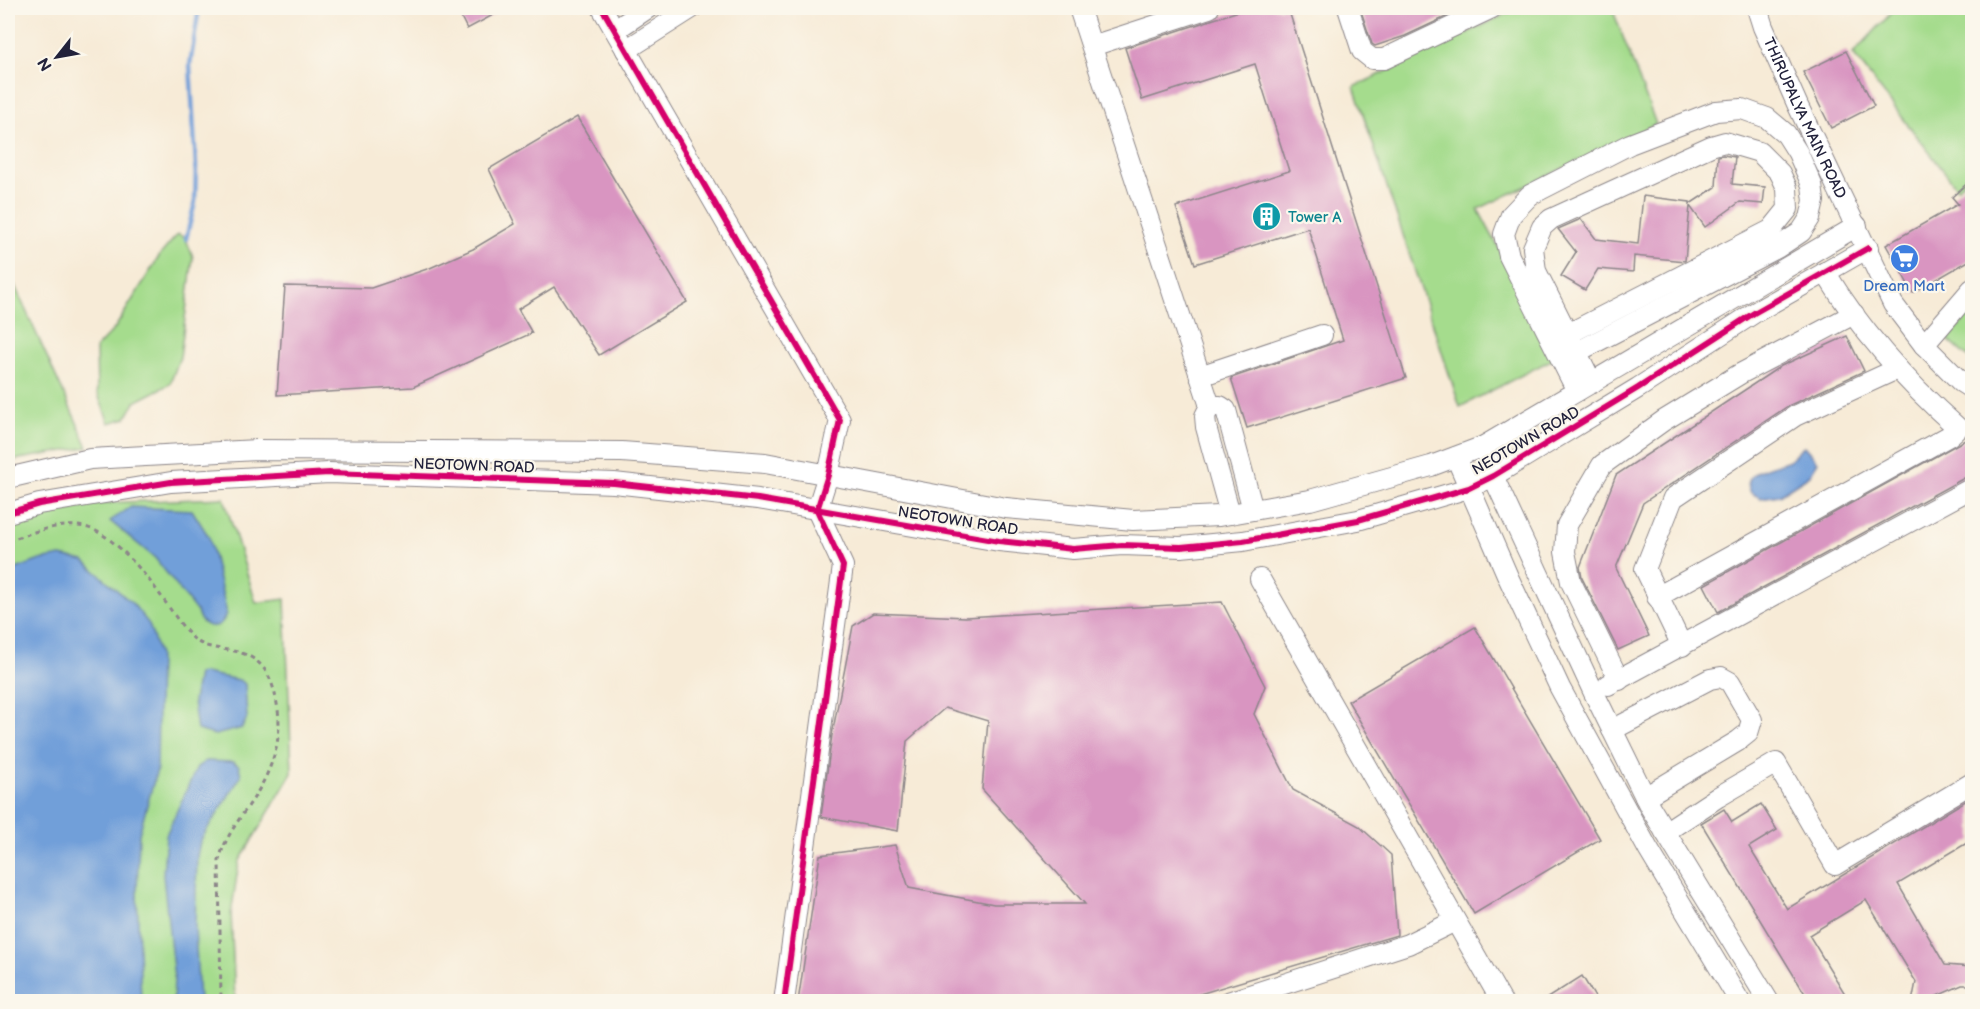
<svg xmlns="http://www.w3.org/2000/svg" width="1980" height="1009" font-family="'Balsamiq Sans',sans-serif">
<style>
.green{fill:#a5dc8d;stroke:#647f64;stroke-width:1.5}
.water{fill:#719fd9;stroke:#4a608a;stroke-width:1.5}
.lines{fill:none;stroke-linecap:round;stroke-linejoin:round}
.stream{stroke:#719fd9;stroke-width:4.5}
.building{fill:#d995c1}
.minor-casing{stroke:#8c8689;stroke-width:22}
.path{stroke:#8c8689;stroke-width:3;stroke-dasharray:4.5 4.5;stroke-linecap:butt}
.minor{stroke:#fff;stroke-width:20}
.cycleway-casing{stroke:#fbf7ec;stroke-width:10}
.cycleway{stroke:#d6006c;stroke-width:6}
.labels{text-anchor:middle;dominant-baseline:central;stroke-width:4.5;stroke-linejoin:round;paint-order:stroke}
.street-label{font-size:15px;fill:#22223b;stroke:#fbf7ec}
.culture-label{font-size:15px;fill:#0d838f;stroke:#fbf7ec;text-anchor:start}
.shop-label{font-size:15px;fill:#366cbe;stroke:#fbf7ec}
</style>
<rect width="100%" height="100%" fill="#fbf7ec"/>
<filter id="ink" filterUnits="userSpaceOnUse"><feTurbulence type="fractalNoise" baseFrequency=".0167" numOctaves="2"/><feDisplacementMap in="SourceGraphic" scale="12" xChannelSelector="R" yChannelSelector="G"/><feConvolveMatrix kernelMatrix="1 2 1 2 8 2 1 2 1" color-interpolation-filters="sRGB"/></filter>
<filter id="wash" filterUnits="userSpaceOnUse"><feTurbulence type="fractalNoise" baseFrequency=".008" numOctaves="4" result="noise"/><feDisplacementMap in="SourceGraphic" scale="24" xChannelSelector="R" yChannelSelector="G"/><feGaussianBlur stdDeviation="1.35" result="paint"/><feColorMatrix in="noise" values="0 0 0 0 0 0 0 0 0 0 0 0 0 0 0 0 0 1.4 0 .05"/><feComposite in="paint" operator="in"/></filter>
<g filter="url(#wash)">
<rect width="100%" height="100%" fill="#f7ebd7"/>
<!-- green -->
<g class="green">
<polygon points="1519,8 1612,8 1656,124 1478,209 1557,357 1460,407 1354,87"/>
<polygon points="1896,8 1972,8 1972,174 1957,188 1853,54"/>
<polygon points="178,234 186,239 193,257 180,357 170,384 135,402 126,418 109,423 97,392 96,348 115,328 160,255"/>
<polygon points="8,271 88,447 8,461"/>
<polygon points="1972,310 1972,361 1948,340"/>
<polygon points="224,498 256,603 285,599 292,773 239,862 231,914 235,1001 8,1001 8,524 98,503"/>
</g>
<!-- water -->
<g class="water">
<path d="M1804 446 1818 462 1810 475 1779 495 1761 498 1751 493C1738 469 1776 467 1789 460 1795 456 1799 450 1804 446Z"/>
<path d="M131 507 192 510 209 537 226 609C227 630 202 633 197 612L155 558 110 521Z"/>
<polygon points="61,556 84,561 133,604 149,624 159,655 157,770 139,834 137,893 141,1001 8,1001 8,572 40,560"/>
<polygon points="204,673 239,680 245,684 247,718 242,728 215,735 197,730 193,701 198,674"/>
<polygon points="206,761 233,762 239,766 241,776 200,841 197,856 195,927 199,1001 173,1001 174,978 163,875 166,835 197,767"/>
</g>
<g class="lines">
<!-- stream -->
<polyline class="stream" points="186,239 195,202 196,166 190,65 199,8"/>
</g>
<g id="blocks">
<!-- building -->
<g class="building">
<polygon points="478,8 506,8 467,29 461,17"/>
<polygon points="1248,8 1288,8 1406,378 1247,428 1231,378 1343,340 1308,228 1195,264 1176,207 1289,171 1255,64 1142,100 1125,48"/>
<polygon points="1360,8 1465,8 1405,36 1375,46 1372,44"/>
<polygon points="1846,51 1874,106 1831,128 1803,72"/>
<polygon points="577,117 687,302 599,355 554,287 518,309 532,333 413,387 277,395 285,286 371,288 430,268 473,249 515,224 489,169"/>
<polygon points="1723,155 1735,157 1732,184 1765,187 1763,204 1740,202 1705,227 1690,206 1685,261 1634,256 1633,272 1598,269 1585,290 1561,276 1576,252 1558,229 1581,219 1596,239 1638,244 1643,196 1690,202 1690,204 1716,187 1718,156"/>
<polygon points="1972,179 1972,259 1913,293 1886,245 1958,204 1952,197"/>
<polygon points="1847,336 1864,371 1788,406 1643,503 1616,568 1649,636 1618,650 1582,578 1580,567 1616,475 1781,366"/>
<polygon points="1965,440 1972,454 1972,476 1966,477 1718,612 1704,585"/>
<polygon points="1222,602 1265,686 1254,714 1293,790 1359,826 1391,855 1397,935 1173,1002 798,1002 820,855 895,845 909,888 994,904 1085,904 982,789 988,721 945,708 907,741 898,831 821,817 832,735 853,626 873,613 966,617"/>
<polygon points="1475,627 1600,839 1474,914 1348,701"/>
<polygon points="1972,797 1972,840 1898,884 1945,965 1972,967 1972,985 1962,985 1937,996 1936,1002 1912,1002 1916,982 1866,900 1809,935 1850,1002 1810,1002 1701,823 1724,809 1732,822 1761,804 1777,830 1749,847 1787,909"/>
<polygon points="1582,976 1598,1002 1541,1002"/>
</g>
</g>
</g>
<g filter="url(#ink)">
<use href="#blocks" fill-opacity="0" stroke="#8c8689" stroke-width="1.5"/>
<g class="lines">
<defs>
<g id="minor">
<polyline points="602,8 840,420 828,475 817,510 843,566 784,1002"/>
<polyline points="1079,8 1210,406"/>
<polyline points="1348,8 1362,51 1372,59 1384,59 1492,8"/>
<path id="s1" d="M1757 8 1763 27 1798 106 1893 304 1924 345 1961 382 1972 389"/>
<polyline points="615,30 648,8"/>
<polyline points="1092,46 1209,8"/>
<polyline points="626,50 692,8"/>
<polyline points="1568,334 1771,230 1788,209 1787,188 1780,173 1759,152 1725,142 1711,146 1551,219 1542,227 1533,248 1536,271 1592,383"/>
<polyline points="1924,345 1972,289"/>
<polyline points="1577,352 1777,248 1801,232 1810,218 1814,201 1812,185 1798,153 1786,134 1767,118 1742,109 1716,111 1630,144 1530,195 1511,215 1504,234 1509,256 1577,391"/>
<polyline points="1200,376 1322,335"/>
<polyline points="1484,446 1493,476 1594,693 1650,807 1769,1002"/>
<polyline points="1456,457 1509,579 1560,688 1648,849 1740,1002"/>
<polyline points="8,478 90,459 257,450 622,452 765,463 1006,508 1133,520 1219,516 1310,500 1431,466 1484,446 1857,226"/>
<polyline points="8,513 39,504 171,482 329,473 614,483 758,499 999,541 1073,549 1122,545 1181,547 1243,541 1358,520 1469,488 1493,476 1638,388 1754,313 1868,248"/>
<polyline points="1230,514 1206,427 1205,416 1210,406 1220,406 1226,410 1253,510"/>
<polyline points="1260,579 1502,1002"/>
<path d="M1657 597 1949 436 1958 428C1907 383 1861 331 1825 272"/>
<polyline points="1682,646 1645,569 1673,498 1795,416 1897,369"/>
<polyline points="1619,680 1571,582 1565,552 1567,525 1602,465 1663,421 1740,374 1854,314"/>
<polyline points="1608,685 1972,488"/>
<polyline points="1612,730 1710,679 1721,677 1730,682 1752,720 1748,733 1738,741 1645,797"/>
<polyline points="1665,832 1718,797 1776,763 1835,865 1972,783"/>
<polyline points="1228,1002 1408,944 1455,921"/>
</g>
</defs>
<!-- minor casing -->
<use href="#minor" class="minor-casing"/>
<!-- path -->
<path class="path" d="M8 541C33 532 70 518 96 531 119 542 149 578 163 599 172 611 183 629 194 639 203 647 215 648 228 650 264 655 273 677 278 710 283 746 267 780 247 808 235 825 225 839 219 860L221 1002"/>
<!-- minor -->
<use href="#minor" class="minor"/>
<defs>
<g id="cycleway">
<polyline points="602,8 840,420 828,475 817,510 843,566 784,1002"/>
<polyline points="8,513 39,504 171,482 329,473 614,483 758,499 999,541 1073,549 1122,545 1181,547 1243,541 1358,520 1469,488 1493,476 1638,388 1754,313 1868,248"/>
</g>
</defs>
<!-- cycleway casing -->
<use href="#cycleway" class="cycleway-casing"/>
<!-- cycleway -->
<use href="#cycleway" class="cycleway"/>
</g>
</g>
<!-- icons -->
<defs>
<symbol id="building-disc" viewBox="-11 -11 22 22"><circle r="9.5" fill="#0f9aa8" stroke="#fbf7ec"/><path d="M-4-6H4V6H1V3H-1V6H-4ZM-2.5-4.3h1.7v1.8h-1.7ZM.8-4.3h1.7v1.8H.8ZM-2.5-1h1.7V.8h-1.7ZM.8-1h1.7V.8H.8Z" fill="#fff"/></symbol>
<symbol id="supermarket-disc" viewBox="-11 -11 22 22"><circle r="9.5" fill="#3f7fe0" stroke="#fbf7ec"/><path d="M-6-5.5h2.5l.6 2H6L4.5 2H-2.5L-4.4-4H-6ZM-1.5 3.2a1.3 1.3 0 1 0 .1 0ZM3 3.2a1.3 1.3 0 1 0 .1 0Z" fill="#fff"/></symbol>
</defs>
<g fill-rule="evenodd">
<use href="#building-disc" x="1250" y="200" width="33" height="33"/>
<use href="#supermarket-disc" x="1888" y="242" width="33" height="33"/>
</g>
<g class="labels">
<!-- street labels -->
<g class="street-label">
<text stroke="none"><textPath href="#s1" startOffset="120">THIRUPALYA MAIN ROAD</textPath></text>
<text transform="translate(1526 441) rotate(-30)">NEOTOWN ROAD</text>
<text transform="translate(474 466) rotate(2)">NEOTOWN ROAD</text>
<text transform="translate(958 521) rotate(9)">NEOTOWN ROAD</text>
</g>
<!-- culture labels -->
<g class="culture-label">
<text x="1288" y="217">Tower A</text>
</g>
<!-- shop labels -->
<g class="shop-label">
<text x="1904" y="286">Dream Mart</text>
</g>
</g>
<!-- margin -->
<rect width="1980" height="1009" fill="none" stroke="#fbf7ec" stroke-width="30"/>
<!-- north arrow -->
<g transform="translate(57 57) rotate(239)" stroke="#fbf7ec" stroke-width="4.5" paint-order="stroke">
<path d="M0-4.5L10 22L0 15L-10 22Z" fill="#22223b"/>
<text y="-9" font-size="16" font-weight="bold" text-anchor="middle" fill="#22223b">N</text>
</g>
</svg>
